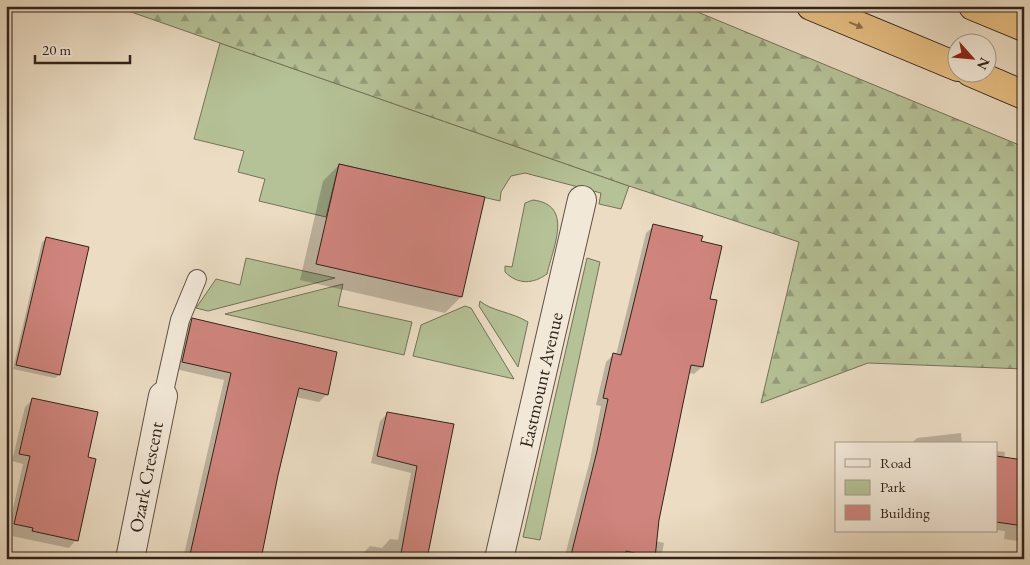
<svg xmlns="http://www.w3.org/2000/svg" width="1030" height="565" font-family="'EB Garamond',serif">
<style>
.green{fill:#b5c196;stroke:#747258}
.forest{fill:url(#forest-firs);stroke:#747258}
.shadow{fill:#0003}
.building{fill:#cf847d;stroke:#32231b}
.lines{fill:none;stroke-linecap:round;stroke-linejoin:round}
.service-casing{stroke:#605145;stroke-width:20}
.minor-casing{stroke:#605145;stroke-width:30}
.motorway-casing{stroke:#32231b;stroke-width:30}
.service{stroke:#f2e8d8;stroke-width:18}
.minor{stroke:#f2e8d8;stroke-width:28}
.motorway{stroke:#e6be82;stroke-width:28}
.oneway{fill:#8c704e}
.labels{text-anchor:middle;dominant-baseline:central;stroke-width:4;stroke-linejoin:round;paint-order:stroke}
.street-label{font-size:19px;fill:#32231b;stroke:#f2e8d8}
</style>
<defs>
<pattern id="forest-firs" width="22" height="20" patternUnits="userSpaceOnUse" patternTransform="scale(1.25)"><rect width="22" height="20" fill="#b5c196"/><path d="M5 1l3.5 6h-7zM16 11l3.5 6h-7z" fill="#949c7a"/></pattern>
</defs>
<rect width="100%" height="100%" fill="#ebdcc3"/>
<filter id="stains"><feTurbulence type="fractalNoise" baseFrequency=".004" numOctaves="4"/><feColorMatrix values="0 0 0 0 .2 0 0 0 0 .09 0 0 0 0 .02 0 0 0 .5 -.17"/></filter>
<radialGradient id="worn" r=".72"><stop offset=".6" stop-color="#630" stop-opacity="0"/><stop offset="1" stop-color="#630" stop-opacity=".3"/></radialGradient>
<!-- green -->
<g class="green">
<polygon points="220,43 629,186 621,209 599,204 601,193 525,173 511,176 501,192 500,201 339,164 326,217 259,201 265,179 238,172 244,151 194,139"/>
<path d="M533 200C574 205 553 247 547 274 533 284 518 285 505 272V266L512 267 525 203Z"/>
<polygon points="246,258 335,278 208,311 196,308 216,279 240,285"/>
<polygon points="587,258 600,262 540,540 523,537"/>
<polygon points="343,284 338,306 412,322 404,355 225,314"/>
<path d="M480 301C491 311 512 312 528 322L518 367 479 306Z"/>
<polygon points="465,306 471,308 514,379 413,356 421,325"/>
</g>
<!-- forest -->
<polygon class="forest" points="114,6 683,6 1024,147 1024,369 868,363 761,403 799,242 629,186"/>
<!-- shadow -->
<g class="shadow">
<polygon points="339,165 461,297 445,313 300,280 323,181"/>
<polygon points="654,226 700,242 708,300 702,367 694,374 689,373 672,460 664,487 656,541 664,543 661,559 564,559 590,460 601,406 596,405 606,362 614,354 616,355 646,233"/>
<polygon points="46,239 59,375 55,378 13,369 42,242"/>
<polygon points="193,320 327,394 319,402 296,397 260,559 183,559 224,380 175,369 185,327"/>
<polygon points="32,400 86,458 76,540 69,548 7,535 23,464 12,461 25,407"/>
<polygon points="387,414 453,425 426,559 362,559 363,553 370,546 382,548 390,539 398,540 411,473 371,463 380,421"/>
<polygon points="961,433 962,444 911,444 917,438"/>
<polygon points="996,451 1005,452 1004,459 1024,461 1024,542 1004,539 1005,531 996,530"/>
</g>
<!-- building -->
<g class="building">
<polygon points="339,164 485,197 462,297 316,264"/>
<polygon points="653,224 703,236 701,241 722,246 710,299 717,300 703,367 691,365 659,520 655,558 626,551 624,559 570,559 597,451 608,399 603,398 613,353 621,355"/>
<polygon points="46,237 89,247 60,375 16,365"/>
<polygon points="192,318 337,352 328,395 299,388 278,475 261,559 189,559 231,373 182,362"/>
<polygon points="32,398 98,412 88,457 96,459 78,541 32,531 33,528 14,524 30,456 19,454"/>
<polygon points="387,412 454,424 427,559 400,559 417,466 377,456"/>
<polygon points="996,456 1024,460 1024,526 996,522"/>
</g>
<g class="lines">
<defs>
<polyline id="service" points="163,396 180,320 197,279"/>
<g id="minor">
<polyline points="130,559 163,396"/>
<polyline points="499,559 582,200"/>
</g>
<g id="motorway">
<polyline points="811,6 958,67"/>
<polyline points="973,6 1024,27"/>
<polyline points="970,72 1024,95"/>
</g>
</defs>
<!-- service casing -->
<use href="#service" class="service-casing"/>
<!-- minor casing -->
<use href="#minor" class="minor-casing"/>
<!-- motorway casing -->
<use href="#motorway" class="motorway-casing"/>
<!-- service -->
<use href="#service" class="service"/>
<!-- minor -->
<use href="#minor" class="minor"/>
<!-- motorway -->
<use href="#motorway" class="motorway"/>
</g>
<!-- one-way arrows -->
<defs><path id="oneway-solid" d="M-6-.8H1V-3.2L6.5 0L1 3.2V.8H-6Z" transform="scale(1.25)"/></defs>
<use class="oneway" href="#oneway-solid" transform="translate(856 25) rotate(23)"/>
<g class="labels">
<!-- street labels -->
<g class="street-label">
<text transform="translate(541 380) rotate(-77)">Eastmount Avenue</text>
<text transform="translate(146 477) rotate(-79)">Ozark Crescent</text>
</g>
</g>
<!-- margin -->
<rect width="1030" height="565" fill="none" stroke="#ebdcc3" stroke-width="25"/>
<rect x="8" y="8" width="1015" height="550" fill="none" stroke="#32231b" stroke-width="2.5"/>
<rect x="12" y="12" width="1005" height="540" fill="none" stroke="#32231b"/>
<!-- legend -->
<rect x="835" y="442" width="162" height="90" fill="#f2e8d8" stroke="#a5998c"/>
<rect x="845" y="459" width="25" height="8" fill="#f2e8d8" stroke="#a5998c"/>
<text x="880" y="468" font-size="15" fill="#32231b">Road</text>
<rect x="845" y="480" width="25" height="15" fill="#b5c196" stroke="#a5998c"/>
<text x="880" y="492" font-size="15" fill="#32231b">Park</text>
<rect x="845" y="505" width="25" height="15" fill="#cf847d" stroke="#a5998c"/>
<text x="880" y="518" font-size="15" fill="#32231b">Building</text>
<!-- north arrow -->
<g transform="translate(972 58) rotate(117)"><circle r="24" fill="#f2e8d8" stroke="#a5998c"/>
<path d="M0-4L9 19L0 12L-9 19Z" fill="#8f2418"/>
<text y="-8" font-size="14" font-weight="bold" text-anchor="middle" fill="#32231b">N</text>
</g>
<!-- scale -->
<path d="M35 55v8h95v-8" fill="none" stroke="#32231b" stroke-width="2.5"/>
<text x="42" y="55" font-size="15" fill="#32231b" stroke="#f2e8d8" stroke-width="4" paint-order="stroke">20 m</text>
<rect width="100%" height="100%" filter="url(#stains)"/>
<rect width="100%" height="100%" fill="url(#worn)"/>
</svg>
